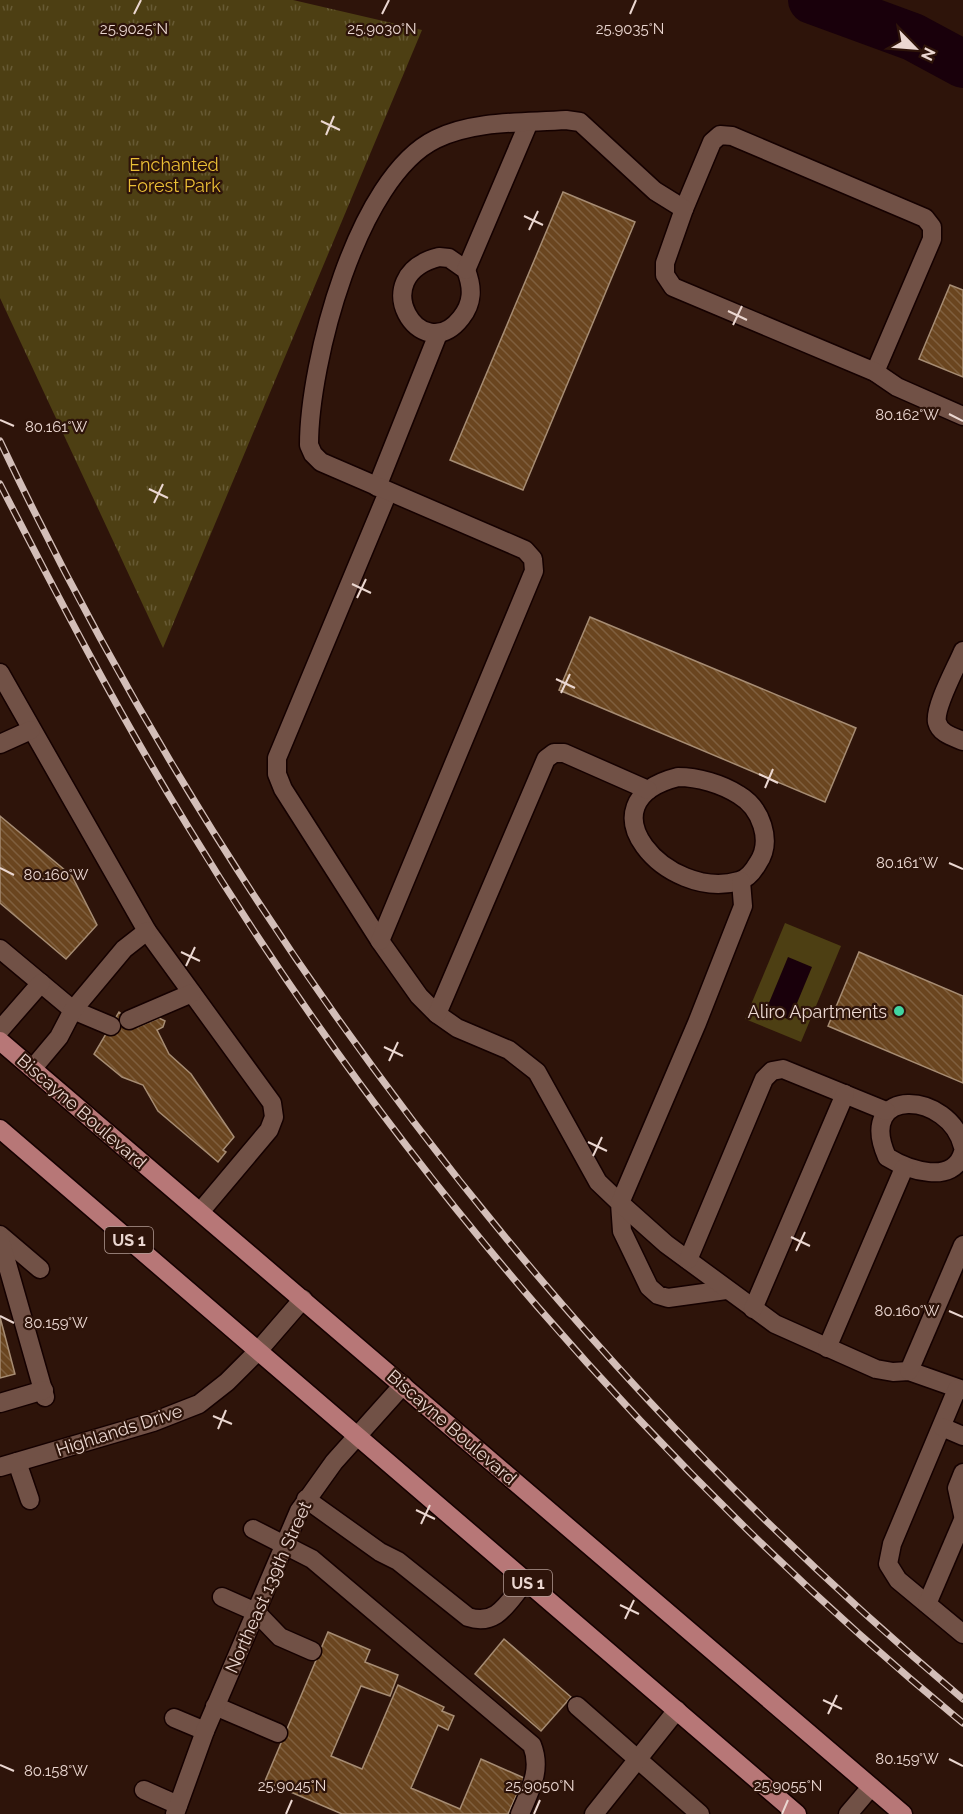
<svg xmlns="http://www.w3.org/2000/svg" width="963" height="1814" font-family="Raleway,sans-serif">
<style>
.park{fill:url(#park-tufts)}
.pitch{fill:#4d3f13}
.water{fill:#19000b}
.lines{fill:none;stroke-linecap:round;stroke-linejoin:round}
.river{stroke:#19000b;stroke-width:48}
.building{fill:url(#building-back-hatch);stroke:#a68c73;stroke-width:1.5}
.minor-casing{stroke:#150100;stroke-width:21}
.major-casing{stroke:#150100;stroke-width:21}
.minor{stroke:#715146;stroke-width:18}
.major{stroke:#b77777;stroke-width:18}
.rail-casing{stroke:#d3beb8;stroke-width:7}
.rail{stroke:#2e140a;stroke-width:4.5;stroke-dasharray:14;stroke-linecap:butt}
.ticks{fill:none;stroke:#ebd7d1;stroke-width:2}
.poi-dot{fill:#41d4a1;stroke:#2e140a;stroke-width:2}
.labels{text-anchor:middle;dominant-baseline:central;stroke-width:4.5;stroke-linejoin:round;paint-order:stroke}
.shield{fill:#2e140a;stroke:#b29c95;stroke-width:1.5}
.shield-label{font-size:16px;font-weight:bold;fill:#ebd7d1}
.park-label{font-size:18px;fill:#ebbf36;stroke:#2e140a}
.poi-label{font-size:18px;fill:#ebd7d1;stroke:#2e140a;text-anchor:end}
.street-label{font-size:18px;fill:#ebd7d1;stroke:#2e140a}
.ticks-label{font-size:15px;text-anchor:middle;fill:#ebd7d1;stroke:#2e140a;stroke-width:4.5;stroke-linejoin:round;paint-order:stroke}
</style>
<defs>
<pattern id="park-tufts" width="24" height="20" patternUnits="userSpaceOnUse" patternTransform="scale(1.5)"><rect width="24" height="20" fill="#4d3f13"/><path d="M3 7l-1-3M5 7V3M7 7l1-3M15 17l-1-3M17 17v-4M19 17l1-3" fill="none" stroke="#675a34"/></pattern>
<pattern id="building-back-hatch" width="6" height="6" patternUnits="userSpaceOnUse" patternTransform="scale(1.5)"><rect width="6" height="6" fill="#6a451f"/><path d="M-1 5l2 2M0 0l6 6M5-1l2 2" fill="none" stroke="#7f5f3e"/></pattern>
</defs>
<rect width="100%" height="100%" fill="#2e140a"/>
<!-- park -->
<polygon class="park" points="0,0 293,0 422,30 163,648 0,298"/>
<!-- pitch -->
<polygon class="pitch" points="785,923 841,946 801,1042 745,1019"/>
<!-- water -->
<polygon class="water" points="788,957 812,967 790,1020 766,1010"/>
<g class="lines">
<!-- river -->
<polyline class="river" points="812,0 913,37 963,64"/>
</g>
<!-- building -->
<g class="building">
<polygon points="563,192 635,222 523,490 450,460"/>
<polygon points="950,285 963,290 963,377 919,359"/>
<polygon points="590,617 856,728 825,802 559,690"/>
<polygon points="0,816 72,876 97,925 66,959 0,903"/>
<polygon points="859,952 963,996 963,1083 828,1026"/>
<polygon points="119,1012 138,1027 159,1018 165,1021 163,1027 157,1030 169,1054 191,1074 234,1137 223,1150 226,1152 218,1162 158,1111 143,1085 122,1077 94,1054"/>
<polygon points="0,1317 15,1374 0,1378"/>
<polygon points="328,1632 370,1650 365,1662 398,1675 390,1696 361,1686 331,1756 362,1769 398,1685 444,1707 442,1711 454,1716 448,1730 438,1725 411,1788 460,1809 481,1759 524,1778 508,1814 342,1814 265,1781"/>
<polygon points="504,1639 571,1697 541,1731 475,1674"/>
</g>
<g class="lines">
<defs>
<g id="minor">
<polyline points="684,209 712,142 720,135 732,136 925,218 932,227 932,239 875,372"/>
<path d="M439 257 449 258 466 270C473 288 473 303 461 318 421 369 364 276 439 257Z"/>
<polyline points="466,270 529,122"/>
<polyline points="377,487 438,334"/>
<polyline points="388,492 277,758 277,774 283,789 380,941 419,996 437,1014 457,1028 509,1050 537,1072 598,1182 620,1203 622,1231 649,1287 658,1295 668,1298 726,1290"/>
<path d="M963 651C957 666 934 707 937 722 940 734 954 737 963 741"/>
<polyline points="0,673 147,931 272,1103 274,1117 269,1130 200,1212"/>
<polyline points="0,744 31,730"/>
<path d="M678 777C698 777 722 784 739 795 761 808 773 841 758 863 754 870 747 879 739 881 667 902 579 802 678 777Z"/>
<polyline points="741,881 743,906 697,1023 620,1203 666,1244 775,1324 876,1369 893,1372 909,1371 963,1390"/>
<path d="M380 941 534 571 533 559 525 550 321 462 313 454 309 445C309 363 357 177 436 139 475 120 524 123 566 120L580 122 655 191 684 209 665 263V275L673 287 875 372 897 387 963 416"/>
<polyline points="0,949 73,1010 111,1026"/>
<polyline points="437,1014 546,759 554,753 564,753 648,790"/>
<polyline points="129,1020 192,993"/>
<polyline points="0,1030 41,983"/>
<polyline points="33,1068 59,1037 73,1010 124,949 147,931"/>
<path d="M963 1147C950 1091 855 1085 887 1157 908 1170 954 1186 963 1152"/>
<polyline points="0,1235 40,1269"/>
<polyline points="0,1239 45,1397"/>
<polyline points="688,1260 764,1079 772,1071 783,1069 886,1111"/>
<polyline points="753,1309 845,1094"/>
<polyline points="827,1348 904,1168"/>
<polyline points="909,1371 963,1245"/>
<polyline points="957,1389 892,1544 888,1564 898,1580 963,1634"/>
<polyline points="0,1403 44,1390"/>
<polyline points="942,1427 963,1436"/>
<polyline points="17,1462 30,1500"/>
<polyline points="0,1467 153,1422 199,1404 227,1382 258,1351 303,1299"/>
<polyline points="963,1473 957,1488 963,1515"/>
<path d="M306 1499 380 1552 398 1561 468 1617C498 1627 508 1601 526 1581"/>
<path d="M253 1529 312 1559 532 1745C542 1770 530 1790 520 1814"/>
<polyline points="222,1597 256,1612 280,1637 312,1651"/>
<polyline points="927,1604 963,1520"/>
<polyline points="215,1706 278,1733"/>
<polyline points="577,1706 700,1814"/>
<polyline points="174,1718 205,1731"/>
<polyline points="144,1790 178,1805"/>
<polyline points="175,1814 205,1731 299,1511 334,1462 403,1385"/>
<polyline points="594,1814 677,1710"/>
<polyline points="848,1814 871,1787"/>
</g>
<g id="major">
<polyline points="0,1041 903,1814"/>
<polyline points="0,1129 797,1814"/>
</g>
</defs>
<!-- minor casing -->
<use href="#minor" class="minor-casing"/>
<!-- major casing -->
<use href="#major" class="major-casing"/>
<!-- minor -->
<use href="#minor" class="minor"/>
<!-- major -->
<use href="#major" class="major"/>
<defs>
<g id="rail">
<path d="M0 441C227 921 555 1357 963 1699"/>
<path d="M0 484C59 599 119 714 187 825 392 1163 658 1472 963 1723"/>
</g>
</defs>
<!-- rail casing -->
<use href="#rail" class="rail-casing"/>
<!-- rail -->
<use href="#rail" class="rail"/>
</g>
<!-- ticks -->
<path class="ticks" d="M134 14 141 0M382 14 389 0M630 14 636 0M321 121 340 130M326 135 334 116M524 216 543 225M529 230 538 211M728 311 747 320M733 325 742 306M949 414 963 421M0 420 14 426M149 489 168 498M154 503 163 484M352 584 371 593M357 598 366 579M556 679 575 688M561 693 570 674M759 774 778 783M765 788 773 769M949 863 963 869M0 868 14 875M181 952 200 961M186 966 195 947M384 1047 403 1056M389 1061 398 1042M588 1142 607 1151M593 1156 602 1137M791 1237 810 1246M796 1251 805 1232M949 1311 963 1317M0 1316 14 1323M213 1416 232 1424M218 1429 226 1410M416 1510 435 1519M421 1524 430 1505M620 1605 639 1614M625 1619 634 1600M823 1700 842 1709M828 1714 837 1695M949 1759 963 1766M0 1765 14 1771M286 1814 292 1800M534 1814 540 1800M782 1814 788 1800"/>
<!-- markers -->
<circle class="poi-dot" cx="899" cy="1011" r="6"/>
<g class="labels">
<!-- shield labels -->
<g class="shield">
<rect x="105" y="1227" width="48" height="26" rx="4.5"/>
<rect x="504" y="1570" width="48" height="26" rx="4.5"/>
</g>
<g class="shield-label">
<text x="129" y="1240">US 1</text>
<text x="528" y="1583">US 1</text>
</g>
<!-- park labels -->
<g class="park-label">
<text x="174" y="164">Enchanted<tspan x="174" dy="21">Forest Park</tspan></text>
</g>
<!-- poi labels -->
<g class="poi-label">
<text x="887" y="1011">Aliro Apartments</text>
</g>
<!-- street labels -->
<g class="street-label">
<text transform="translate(82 1111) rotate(41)">Biscayne Boulevard</text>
<text transform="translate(452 1427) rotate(41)">Biscayne Boulevard</text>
<text transform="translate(119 1430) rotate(-18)">Highlands Drive</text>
<text transform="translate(268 1587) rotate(-66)">Northeast 139th Street</text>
</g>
</g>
<g class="ticks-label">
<text x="134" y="34">25.9025°N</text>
<text x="382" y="34">25.9030°N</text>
<text x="630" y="34">25.9035°N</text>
<text x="907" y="420">80.162°W</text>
<text x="56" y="432">80.161°W</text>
<text x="907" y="868">80.161°W</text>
<text x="56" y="880">80.160°W</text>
<text x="907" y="1316">80.160°W</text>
<text x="56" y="1328">80.159°W</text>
<text x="907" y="1764">80.159°W</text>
<text x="56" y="1776">80.158°W</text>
<text x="292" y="1791">25.9045°N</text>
<text x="540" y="1791">25.9050°N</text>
<text x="788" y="1791">25.9055°N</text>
</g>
<!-- north arrow -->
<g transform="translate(915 48) rotate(115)" stroke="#2e140a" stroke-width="4.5" paint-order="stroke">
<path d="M0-4.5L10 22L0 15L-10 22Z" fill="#ebd7d1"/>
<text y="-9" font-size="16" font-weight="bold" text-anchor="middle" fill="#ebd7d1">N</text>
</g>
</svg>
